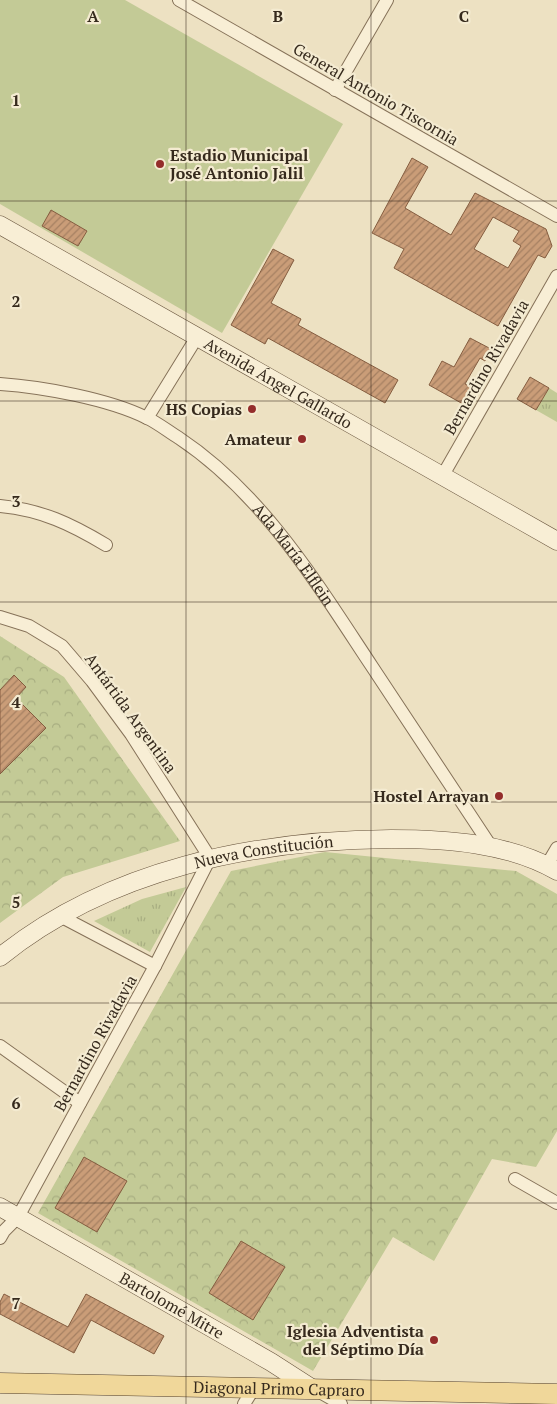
<svg xmlns="http://www.w3.org/2000/svg" width="557" height="1404" font-family="'PT Serif',serif">
<style>
.grass{fill:url(#grass-tufts)}
.forest{fill:url(#forest-crowns)}
.garden{fill:#c3ca96}
.building{fill:url(#building-hatch);stroke:#855d40;fill-rule:evenodd}
.lines{fill:none;stroke-linecap:round;stroke-linejoin:round}
.street-casing{stroke:#867259;stroke-width:14}
.secondary-casing{stroke:#68543d;stroke-width:19}
.primary-casing{stroke:#54412e;stroke-width:21}
.street{stroke:#f8eed5;stroke-width:12}
.secondary{stroke:#f8eed5;stroke-width:18}
.primary{stroke:#f0d79a;stroke-width:20}
.grid{fill:none;stroke:#362a1d;stroke-width:1;stroke-opacity:0.55}
.poi-dot{fill:#942d2b;stroke:#f4ebd1;stroke-width:2}
.labels{text-anchor:middle;dominant-baseline:central;stroke-width:4.5;stroke-linejoin:round;paint-order:stroke}
.street-label{font-size:16px;fill:#362a1d;stroke:#f4ebd1}
.poi-label{font-size:16px;font-weight:bold;fill:#362a1d;stroke:#f4ebd1;text-anchor:end}
.grid-label{font-size:16px;text-anchor:middle;font-weight:bold;fill:#362a1d;stroke:#f4ebd1;stroke-width:4.5;stroke-linejoin:round;paint-order:stroke}
</style>
<defs>
<pattern id="grass-tufts" width="24" height="20" patternUnits="userSpaceOnUse" patternTransform="scale(1.25)"><rect width="24" height="20" fill="#c3ca96"/><path d="M3 7l-1-3M5 7V3M7 7l1-3M15 17l-1-3M17 17v-4M19 17l1-3" fill="none" stroke="#a8ae81"/></pattern>
<pattern id="forest-crowns" width="20" height="18" patternUnits="userSpaceOnUse" patternTransform="scale(1.25)"><rect width="20" height="18" fill="#c3ca96"/><path d="M2 6a3 3 0 1 1 6 0M12 15a3 3 0 1 1 6 0" fill="none" stroke="#a8ae81"/></pattern>
<pattern id="building-hatch" width="6" height="6" patternUnits="userSpaceOnUse" patternTransform="scale(1.25)"><rect width="6" height="6" fill="#ca9d78"/><path d="M-1 1l2-2M0 6l6-6M5 7l2-2" fill="none" stroke="#a58062"/></pattern>
</defs>
<rect width="100%" height="100%" fill="#ede1c2"/>
<!-- grass -->
<g class="grass">
<polygon points="549,388 557,393 557,422 536,410"/>
<polygon points="186,887 150,952 94,921 142,899"/>
</g>
<!-- forest -->
<g class="forest">
<polygon points="0,636 64,677 180,841 63,877 0,923"/>
<polygon points="325,852 516,871 557,894 557,1131 536,1167 492,1159 434,1261 393,1237 313,1371 38,1213 231,871"/>
</g>
<!-- garden -->
<polygon class="garden" points="0,0 125,0 343,124 222,333 0,204"/>
<!-- building -->
<g class="building">
<path d="M412 158 428 167 405 208 451 235 475 193 546 229 552 246 545 258 538 255 498 326 394 268 404 249 372 233ZM493 217 519 231 513 241 521 246 508 268 474 249Z"/>
<polygon points="51,210 87,231 78,246 42,226"/>
<polygon points="273,249 294,260 271,303 301,319 298,325 398,380 385,403 268,338 265,344 231,325"/>
<polygon points="470,338 491,349 485,361 480,358 465,384 472,388 463,404 429,385 442,361 454,367"/>
<polygon points="530,377 549,388 536,410 517,399"/>
<polygon points="14,675 26,687 16,698 46,728 0,774 0,690"/>
<polygon points="84,1157 127,1181 97,1232 55,1208"/>
<polygon points="241,1241 285,1267 253,1320 209,1293"/>
<polygon points="4,1294 68,1327 86,1294 164,1336 154,1354 91,1320 74,1353 0,1314 0,1302"/>
</g>
<g class="lines">
<defs>
<g id="street">
<polyline points="179,0 557,216"/>
<polyline points="335,90 387,0"/>
<path id="s1" d="M0 384C43 387 109 399 147 418 158 423 169 432 179 438 263 494 316 582 371 665 411 726 451 787 492 848"/>
<polyline points="147,418 197,337"/>
<polyline points="443,475 557,276"/>
<path d="M0 506C42 510 71 524 106 545"/>
<polyline points="0,617 29,626 62,646 92,681 131,734 210,858 155,966 18,1217 4,1231 0,1238"/>
<polyline points="547,865 557,848"/>
<polyline points="60,916 155,966"/>
<polyline points="0,1046 80,1103"/>
<polyline points="515,1179 557,1203"/>
<polyline points="318,1391 341,1404"/>
<polyline points="244,1404 254,1388"/>
</g>
<g id="secondary">
<path id="s2" d="M0 225 557 541"/>
<path id="s3" d="M0 957C109 869 254 840 391 839 447 839 508 843 557 871"/>
<path id="s4" d="M0 1207 271 1362 313 1389"/>
</g>
<g id="primary">
<path id="s5" d="M0 1383 557 1394"/>
</g>
</defs>
<!-- street casing -->
<use href="#street" class="street-casing"/>
<!-- secondary casing -->
<use href="#secondary" class="secondary-casing"/>
<!-- primary casing -->
<use href="#primary" class="primary-casing"/>
<!-- street -->
<use href="#street" class="street"/>
<!-- secondary -->
<use href="#secondary" class="secondary"/>
<!-- primary -->
<use href="#primary" class="primary"/>
</g>
<!-- grid -->
<path class="grid" d="M186 0V1404M371 0V1404M0 201H557M0 401H557M0 602H557M0 802H557M0 1003H557M0 1203H557"/>
<!-- markers -->
<g class="poi-dot">
<circle cx="160" cy="164" r="5"/>
<circle cx="252" cy="409" r="5"/>
<circle cx="302" cy="439" r="5"/>
<circle cx="499" cy="796" r="5"/>
<circle cx="434" cy="1340" r="5"/>
</g>
<g class="labels">
<!-- street labels -->
<g class="street-label">
<text transform="translate(376 94) rotate(30)">General Antonio Tiscornia</text>
<text transform="translate(486 367) rotate(-60)">Bernardino Rivadavia</text>
<text stroke="none"><textPath href="#s2" startOffset="320">Avenida Ángel Gallardo</textPath></text>
<text stroke="none"><textPath href="#s1" startOffset="354">Ada María Elflein</textPath></text>
<text transform="translate(131 713) rotate(54)">Antártida Argentina</text>
<text stroke="none"><textPath href="#s3" startOffset="288">Nueva Constitución</textPath></text>
<text transform="translate(95 1043) rotate(-61)">Bernardino Rivadavia</text>
<text stroke="none"><textPath href="#s4" startOffset="198">Bartolomé Mitre</textPath></text>
<text stroke="none"><textPath href="#s5" startOffset="279">Diagonal Primo Capraro</textPath></text>
</g>
<!-- poi labels -->
<g class="poi-label">
<text x="170" y="155" text-anchor="start">Estadio Municipal<tspan x="170" dy="18">José Antonio Jalil</tspan></text>
<text x="242" y="409">HS Copias</text>
<text x="292" y="439">Amateur</text>
<text x="489" y="796">Hostel Arrayan</text>
<text x="424" y="1331">Iglesia Adventista<tspan x="424" dy="18">del Séptimo Día</tspan></text>
</g>
</g>
<g class="grid-label">
<text x="93" y="22">A</text>
<text x="278" y="22">B</text>
<text x="464" y="22">C</text>
<text x="16" y="106">1</text>
<text x="16" y="307">2</text>
<text x="16" y="507">3</text>
<text x="16" y="708">4</text>
<text x="16" y="908">5</text>
<text x="16" y="1109">6</text>
<text x="16" y="1309">7</text>
</g>
</svg>
